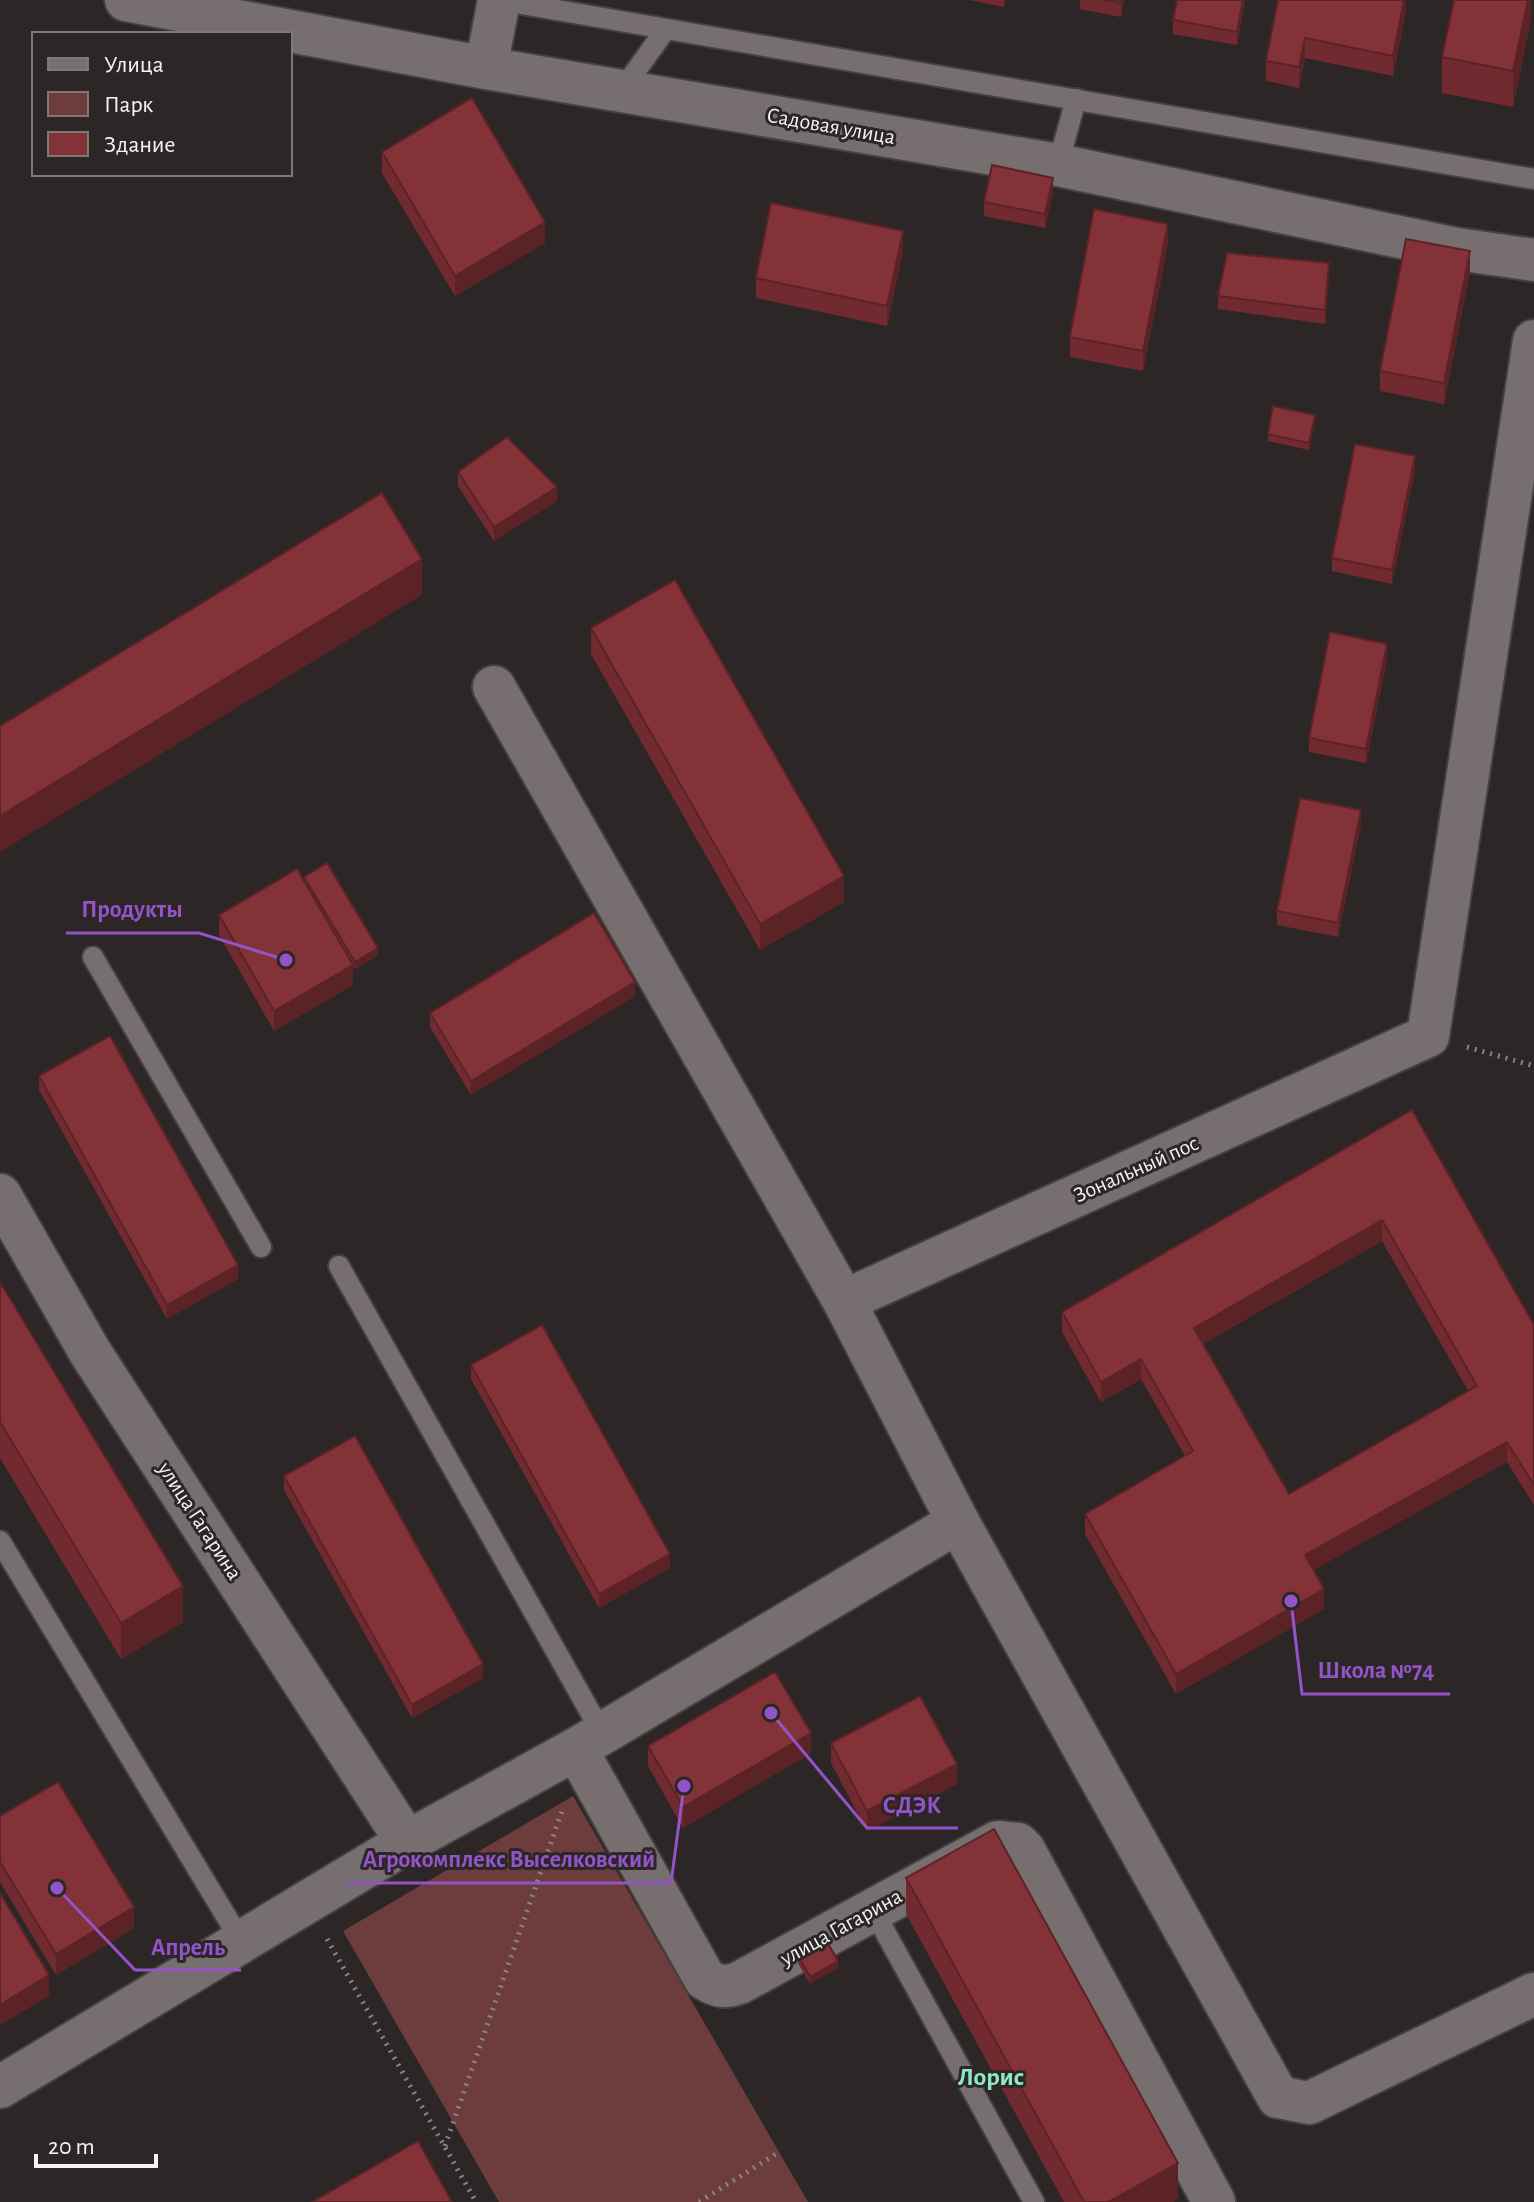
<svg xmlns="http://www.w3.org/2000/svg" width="1534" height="2202" font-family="'Alegreya Sans',sans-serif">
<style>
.green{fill:#6d3d3e}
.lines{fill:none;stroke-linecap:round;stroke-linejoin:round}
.service-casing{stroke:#464141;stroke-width:24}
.minor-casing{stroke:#464141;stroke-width:46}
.path{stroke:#898383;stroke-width:5;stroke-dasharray:2 6;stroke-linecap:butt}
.service{stroke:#776f6f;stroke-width:20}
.minor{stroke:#776f6f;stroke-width:42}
.wall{fill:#712b30;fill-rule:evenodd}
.shaded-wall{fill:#5c2327}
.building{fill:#833238;stroke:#5c2327;stroke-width:2;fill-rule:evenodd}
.labels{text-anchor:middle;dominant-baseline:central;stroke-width:6;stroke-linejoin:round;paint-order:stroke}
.street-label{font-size:22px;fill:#f8f3f3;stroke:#2c2626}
.quarter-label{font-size:26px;font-weight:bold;fill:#8ee8c7;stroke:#2c2626}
.leader{fill:none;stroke:#9454c9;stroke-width:3}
.callout-dot{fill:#9454c9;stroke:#2c2626;stroke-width:3}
.callout-label{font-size:24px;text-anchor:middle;font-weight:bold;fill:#9454c9;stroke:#2c2626;stroke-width:6;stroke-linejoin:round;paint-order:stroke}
</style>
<rect width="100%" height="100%" fill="#2c2626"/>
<!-- green -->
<polygon class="green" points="573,1796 808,2202 499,2202 343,1931"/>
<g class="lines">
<defs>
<g id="service">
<polyline points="499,0 1534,179"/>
<polyline points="622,90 666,29"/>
<polyline points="1058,165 1076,99"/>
<polyline points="93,957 261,1247"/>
<polyline points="339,1266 602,1733"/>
<polyline points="0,1541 241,1941"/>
<polyline points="873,1910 1034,2202"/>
</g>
<g id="minor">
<polyline points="126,0 486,68 1058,165 1457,249 1534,260"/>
<polyline points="486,68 499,0"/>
<polyline points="494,687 844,1301 958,1522 1278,2097 1309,2103 1534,1994"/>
<polyline points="0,1195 90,1352 407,1842"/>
<polyline points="844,1301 1428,1036 1534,341"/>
<path d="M576 1749 705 1979C718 1987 725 1988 739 1983L998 1842 1018 1844 1024 1850 1214 2202"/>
<polyline points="0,2087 407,1842 576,1749 958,1522"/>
</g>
</defs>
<!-- service casing -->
<use href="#service" class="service-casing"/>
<!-- minor casing -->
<use href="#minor" class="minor-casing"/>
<!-- path -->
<g class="path">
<polyline points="1467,1047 1534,1066"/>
<polyline points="327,1939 476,2202"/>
<polyline points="445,2146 562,1811"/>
<polyline points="699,2202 779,2152"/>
</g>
<!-- service -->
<use href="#service" class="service"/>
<!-- minor -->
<use href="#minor" class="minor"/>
</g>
<!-- wall -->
<g class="wall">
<polygon points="969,0 1005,0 1004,7"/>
<polygon points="1080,0 1124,0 1121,17 1080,9"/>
<polygon points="1177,0 1245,0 1237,45 1173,34 1173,20"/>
<polygon points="1278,0 1406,0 1406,11 1393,76 1305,58 1299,88 1266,81 1266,61"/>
<polygon points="1531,0 1531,19 1513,107 1442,93 1442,57"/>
<polygon points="382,152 545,243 455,296 382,173"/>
<polygon points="1053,192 1045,228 984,216 984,202"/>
<polygon points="1168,244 1143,371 1070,357 1070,337"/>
<polygon points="903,251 887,326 756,298 756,278"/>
<polygon points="1470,272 1444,404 1380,391 1380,371"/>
<polygon points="1329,277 1325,324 1218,309 1218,296"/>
<polygon points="1315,422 1309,450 1268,441 1268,434"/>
<polygon points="1415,470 1392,584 1332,571 1332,558"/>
<polygon points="458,472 557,501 494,541 458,486"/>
<polygon points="591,628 844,902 760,950 591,654"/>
<polygon points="1387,658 1366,763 1309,752 1309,738"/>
<polygon points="1361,824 1338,937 1277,925 1277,911"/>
<polygon points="304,877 378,955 355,969 353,967 353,985 274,1031 219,935 219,915 304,880"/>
<polygon points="635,996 471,1095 430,1027 430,1013"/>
<polygon points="39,1076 238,1279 167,1319 39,1090"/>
<path d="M1412 1110 1534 1325V1505L1507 1462 1313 1570 1324 1609 1176 1694 1085 1534V1514L1185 1456 1141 1379 1101 1402 1062 1332V1312ZM1382 1241 1468 1391 1289 1494 1203 1344Z"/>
<polygon points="0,1282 183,1622 121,1659 0,1458"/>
<polygon points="471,1365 670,1568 599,1608 471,1379"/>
<polygon points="284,1476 483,1678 412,1718 284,1490"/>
<polygon points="831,1743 957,1784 867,1831 831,1763"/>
<polygon points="648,1746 811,1753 683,1828 648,1766"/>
<polygon points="0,1816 134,1928 56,1975 0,1882"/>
<polygon points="906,1878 1178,2199 1173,2202 1064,2202 906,1914"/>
<polygon points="798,1956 838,1968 810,1984 798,1963"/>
</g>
<!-- shaded-wall -->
<g class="shaded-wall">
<polygon points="1122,0 1124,0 1121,17 1121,3"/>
<polygon points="1243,0 1245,0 1237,45 1237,32"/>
<polygon points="1404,0 1406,0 1406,11 1393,76 1393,56"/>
<polygon points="1528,0 1531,0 1531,19 1513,107 1513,71"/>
<polygon points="1305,38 1305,58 1299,88 1299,67"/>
<polygon points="1053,178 1053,192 1045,228 1045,214"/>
<polygon points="545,222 545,243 455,296 455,276"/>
<polygon points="1168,224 1168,244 1143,371 1143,351"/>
<polygon points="903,231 903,251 887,326 887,306"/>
<polygon points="1470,251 1470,272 1444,404 1444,383"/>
<polygon points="1329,263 1329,277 1325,324 1325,310"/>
<polygon points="1315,415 1315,422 1309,450 1309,443"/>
<polygon points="1415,456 1415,470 1392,584 1392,570"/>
<polygon points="557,487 557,501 494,541 494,527"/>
<polygon points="422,559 422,595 0,852 0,816"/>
<polygon points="1387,644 1387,658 1366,763 1366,749"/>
<polygon points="1361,810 1361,824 1338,937 1338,923"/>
<polygon points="844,876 844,902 760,950 760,924"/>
<polygon points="378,948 378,955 355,969 355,962"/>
<polygon points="353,965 353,985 274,1031 274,1011"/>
<polygon points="635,982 635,996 471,1095 471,1081"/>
<polygon points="1382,1220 1382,1241 1194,1349 1194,1328"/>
<polygon points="238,1265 238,1279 167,1319 167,1305"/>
<polygon points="1141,1359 1141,1379 1101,1402 1101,1382"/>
<polygon points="1507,1442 1507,1462 1305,1575 1305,1555"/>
<polygon points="670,1554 670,1568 599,1608 599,1594"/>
<polygon points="183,1586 183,1622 121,1659 121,1623"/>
<polygon points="1324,1589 1324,1609 1176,1694 1176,1674"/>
<polygon points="483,1664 483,1678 412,1718 412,1705"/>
<polygon points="811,1733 811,1753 683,1828 683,1807"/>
<polygon points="957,1764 957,1784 867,1831 867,1811"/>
<polygon points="134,1907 134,1928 56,1975 56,1954"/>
<polygon points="838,1961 838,1968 810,1984 810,1977"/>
<polygon points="49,1975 49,1996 0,2025 0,2005"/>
<polygon points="1178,2163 1178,2199 1173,2202 1108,2202"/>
</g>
<!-- building -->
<g class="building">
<polygon points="1104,0 1122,0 1121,3"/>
<polygon points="1177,0 1243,0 1237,32 1173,20"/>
<polygon points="1278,0 1404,0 1393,56 1305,38 1299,67 1266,61"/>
<polygon points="1454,0 1528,0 1513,71 1442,57"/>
<polygon points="472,98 545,222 455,276 382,152"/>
<polygon points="992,165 1053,178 1045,214 984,202"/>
<polygon points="771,203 903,231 887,306 756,278"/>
<polygon points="1094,209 1168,224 1143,351 1070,337"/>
<polygon points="1406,239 1470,251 1444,383 1380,371"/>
<polygon points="1227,253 1329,263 1325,310 1218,296"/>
<polygon points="1273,406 1315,415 1309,443 1268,434"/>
<polygon points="507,437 557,487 494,527 458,472"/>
<polygon points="1355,444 1415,456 1392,570 1332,558"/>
<polygon points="382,493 422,559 0,816 0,726"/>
<polygon points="675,580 844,876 760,924 591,628"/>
<polygon points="1330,632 1387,644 1366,749 1309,738"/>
<polygon points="1300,798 1361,810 1338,923 1277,911"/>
<polygon points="327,863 378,948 355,962 304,877"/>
<polygon points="297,869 353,965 274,1011 219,915"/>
<polygon points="594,913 635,982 471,1081 430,1013"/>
<polygon points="110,1036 238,1265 167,1305 39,1076"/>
<path d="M1412 1110 1534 1325V1485L1507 1442 1305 1555 1324 1589 1176 1674 1085 1514 1193 1451 1141 1359 1101 1382 1062 1312ZM1382 1220 1477 1386 1289 1494 1194 1328Z"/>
<polygon points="0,1282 183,1586 121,1623 0,1422"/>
<polygon points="542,1325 670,1554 599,1594 471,1365"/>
<polygon points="355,1436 483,1664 412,1705 284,1476"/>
<polygon points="775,1672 811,1733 683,1807 648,1746"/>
<polygon points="920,1696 957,1764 867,1811 831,1743"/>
<polygon points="58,1782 134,1907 56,1954 0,1862 0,1816"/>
<polygon points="994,1829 1178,2163 1108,2202 1084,2202 906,1878"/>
<polygon points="0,1893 49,1975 0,2005"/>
<polygon points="826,1940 838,1961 810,1977 798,1956"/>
<polygon points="418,2141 452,2202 312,2202"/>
</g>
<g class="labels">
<!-- street labels -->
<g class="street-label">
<text transform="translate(831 126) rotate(10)">Садовая улица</text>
<text transform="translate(1136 1169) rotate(-24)">Зональный пос</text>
<text transform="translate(200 1521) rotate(57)">улица Гагарина</text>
<text transform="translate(841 1927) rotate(-29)">улица Гагарина</text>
</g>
<!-- quarter labels -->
<g class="quarter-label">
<text x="991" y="2077">Лорис</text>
</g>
</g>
<!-- callouts -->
<path class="leader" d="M286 960L199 933H66M1291 1601L1302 1694H1450M771 1713L867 1828H958M684 1786L671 1883H347M57 1888L135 1970H241"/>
<g class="callout-dot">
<circle cx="286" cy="960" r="8"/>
<circle cx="1291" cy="1601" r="8"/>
<circle cx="771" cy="1713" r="8"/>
<circle cx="684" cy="1786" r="8"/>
<circle cx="57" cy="1888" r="8"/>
</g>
<g class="callout-label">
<text x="132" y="917">Продукты</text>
<text x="1376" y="1678">Школа №74</text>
<text x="912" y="1813">СДЭК</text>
<text x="509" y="1867">Агрокомплекс Выселковский</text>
<text x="188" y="1955">Апрель</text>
</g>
<!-- legend -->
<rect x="32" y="32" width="260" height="144" fill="#2c2626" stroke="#7e7878" stroke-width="2"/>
<rect x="48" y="58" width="40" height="12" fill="#776f6f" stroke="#7e7878" stroke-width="2"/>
<text x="104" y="72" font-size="24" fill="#f8f3f3">Улица</text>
<rect x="48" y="92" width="40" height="24" fill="#6d3d3e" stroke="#7e7878" stroke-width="2"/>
<text x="104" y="112" font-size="24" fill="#f8f3f3">Парк</text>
<rect x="48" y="132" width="40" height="24" fill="#833238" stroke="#7e7878" stroke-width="2"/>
<text x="104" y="152" font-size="24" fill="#f8f3f3">Здание</text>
<!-- scale -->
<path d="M36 2154v12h120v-12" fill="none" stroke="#f8f3f3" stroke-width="4"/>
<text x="48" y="2154" font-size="24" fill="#f8f3f3" stroke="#2c2626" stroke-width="6" paint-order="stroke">20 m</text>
</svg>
